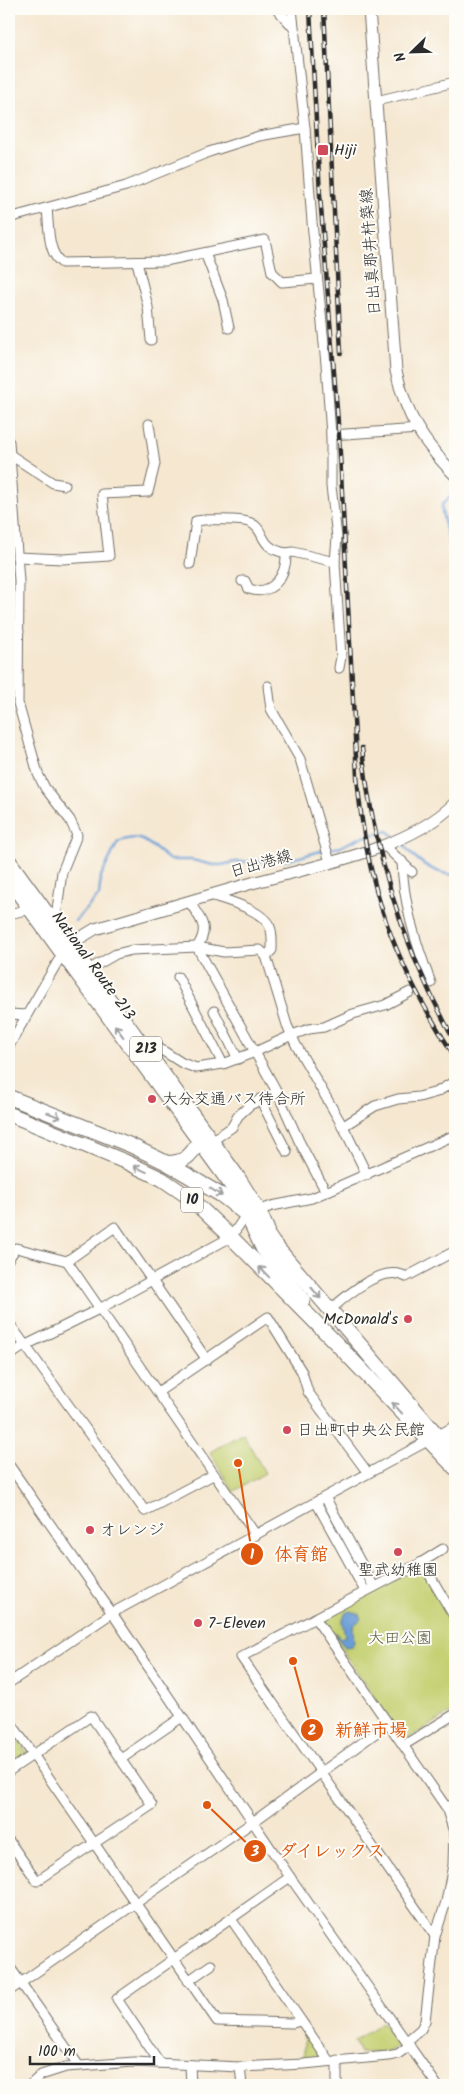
<svg xmlns="http://www.w3.org/2000/svg" width="464" height="2094" font-family="Kalam,'Klee One',sans-serif">
<style>
.green{fill:#c4d072;stroke:#787e4e}
.water{fill:#6a9dd5;stroke:#4a6480}
.lines{fill:none;stroke-linecap:round;stroke-linejoin:round}
.stream{stroke:#6a9dd5;stroke-width:2.5}
.minor-casing{stroke:#726d65;stroke-width:11}
.major-casing{stroke:#726d65;stroke-width:13}
.highway-casing{stroke:#726d65;stroke-width:16}
.minor{stroke:#fff;stroke-width:9}
.major{stroke:#fff;stroke-width:11}
.highway{stroke:#fff;stroke-width:14}
.rail-casing{stroke:#2b2b2b;stroke-width:4.5}
.rail{stroke:#fdfcf7;stroke-width:2.5;stroke-dasharray:8;stroke-linecap:butt}
.oneway{stroke:#a0a0a0}
.poi-dot{fill:#d1495b;stroke:#fdfcf7;stroke-width:2}
.labels{text-anchor:middle;dominant-baseline:central;stroke-width:4;stroke-linejoin:round;paint-order:stroke}
.shield{fill:#fdfcf7;stroke:#6a6a68;stroke-width:1}
.shield-label{font-size:15px;font-weight:bold;fill:#2b2b2b}
.poi-label{font-size:16px;fill:#2b2b2b;stroke:#fdfcf7;text-anchor:start}
.street-label{font-size:16px;fill:#2b2b2b;stroke:#fdfcf7}
.park-label{font-size:16px;fill:#595d40;stroke:#fdfcf7}
.leader{fill:none;stroke:#df570e;stroke-width:2}
.callout-dot{fill:#df570e;stroke:#fdfcf7;stroke-width:2}
.mark-label{font-size:15px;text-anchor:middle;font-weight:bold;fill:#fff}
.callout-label{font-size:18px;text-anchor:middle;font-weight:bold;fill:#df570e;stroke:#fdfcf7;stroke-width:4;stroke-linejoin:round;paint-order:stroke}
</style>
<rect width="100%" height="100%" fill="#fdfcf7"/>
<filter id="ink" filterUnits="userSpaceOnUse"><feTurbulence type="fractalNoise" baseFrequency=".02" numOctaves="2"/><feDisplacementMap in="SourceGraphic" scale="10" xChannelSelector="R" yChannelSelector="G"/><feConvolveMatrix kernelMatrix="1 2 1 2 8 2 1 2 1" color-interpolation-filters="sRGB"/></filter>
<filter id="wash" filterUnits="userSpaceOnUse"><feTurbulence type="fractalNoise" baseFrequency=".0096" numOctaves="4" result="noise"/><feDisplacementMap in="SourceGraphic" scale="20" xChannelSelector="R" yChannelSelector="G"/><feGaussianBlur stdDeviation="1.12" result="paint"/><feColorMatrix in="noise" values="0 0 0 0 0 0 0 0 0 0 0 0 0 0 0 0 0 1.4 0 .05"/><feComposite in="paint" operator="in"/></filter>
<g filter="url(#wash)">
<rect width="100%" height="100%" fill="#f5e7d0"/>
<!-- green -->
<g class="green">
<polygon points="243,1433 265,1473 233,1492 210,1452"/>
<polygon points="421,1566 455,1624 455,1710 404,1741 321,1619"/>
<polygon points="9,1727 27,1753 9,1766"/>
<polygon points="382,2022 399,2045 388,2052 360,2053 354,2041"/>
<polygon points="304,2031 321,2055 319,2059 304,2060"/>
</g>
<!-- water -->
<polygon class="water" points="351,1611 359,1614 361,1619 353,1626 354,1642 352,1646 345,1647 337,1638 335,1632 340,1638 345,1636 342,1622 345,1613"/>
<g class="lines">
<!-- stream -->
<g class="stream">
<polyline points="455,492 442,505 442,512 455,567"/>
<path d="M401 841C413 859 433 874 455 875"/>
<polyline points="329,849 340,847 359,838 388,831 394,836"/>
<path d="M75 921 99 895 101 876 118 842C144 831 149 846 170 860H192L213 865H221L235 862 289 860 324 850"/>
<polyline points="328,1513 359,1571"/>
</g>
</g>
</g>
<g filter="url(#ink)">
<g class="lines">
<defs>
<g id="minor">
<polyline points="277,9 294,28"/>
<polyline points="292,9 305,128 312,222 326,364 331,435 331,486 337,537 335,562 341,657 339,668"/>
<polyline points="376,101 455,82"/>
<path d="M47 208C49 225 47 253 62 263L165 261 265 240 272 272 282 282 317 279"/>
<polyline points="9,218 126,186 209,152 259,136 305,128"/>
<polyline points="205,253 223,300 229,328"/>
<polyline points="137,262 148,307 151,340"/>
<polyline points="331,435 419,429"/>
<polyline points="9,442 19,581 18,703 38,774 45,788 70,820 77,835 62,872 55,925"/>
<polyline points="9,454 53,483 65,485"/>
<polyline points="17,557 63,559 109,556 102,494 148,492 155,464 149,424"/>
<path d="M190 564 196 521 204 520C215 520 241 518 251 523 266 530 258 548 286 553"/>
<path d="M242 581H245L249 589C274 597 287 573 286 553L293 552 335 562"/>
<polyline points="9,634 19,631"/>
<polyline points="268,686 271,709 300,759 330,862"/>
<polyline points="384,845 412,872"/>
<path d="M402 861C403 903 416 944 431 983"/>
<path d="M211 895C227 901 262 909 270 927 273 934 272 942 272 950L266 956"/>
<path d="M189 902C201 919 210 928 197 947L224 952 260 950 266 956 287 1025 296 1045 346 1132 367 1175"/>
<polyline points="9,914 34,908"/>
<polyline points="88,970 116,954 132,950 197,947 277,1092 250,1105 238,1116 232,1127 212,1141"/>
<polyline points="178,977 223,1064"/>
<polyline points="214,1011 238,1059"/>
<polyline points="9,1014 26,1015"/>
<polyline points="9,1046 65,949"/>
<polyline points="146,1050 157,1047 182,1063 196,1068 223,1064 255,1052 292,1035 309,1029 324,1027 353,1014 385,1005 410,992"/>
<polyline points="277,1092 299,1141 326,1192"/>
<polyline points="260,1099 287,1152"/>
<polyline points="342,1127 375,1106 398,1099 419,1097 437,1092 455,1081"/>
<polyline points="9,1258 16,1248 67,1261 256,1535"/>
<polyline points="67,1261 115,1227 207,1360"/>
<path d="M330 1310C346 1296 383 1263 406 1277L455 1251"/>
<polyline points="9,1323 145,1511 213,1475"/>
<polyline points="9,1356 24,1346 101,1308 231,1237 246,1215 272,1206 312,1198 455,1135"/>
<polyline points="158,1392 268,1317 302,1372 308,1392 368,1473"/>
<polyline points="438,1436 455,1437"/>
<polyline points="9,1465 112,1613 290,1877 437,2085"/>
<polyline points="325,1497 374,1587"/>
<polyline points="316,1502 365,1591"/>
<polyline points="422,1562 455,1618"/>
<polyline points="315,1618 446,1807 454,1832 453,1865 446,1902 435,1936 425,2021 421,2029 407,2041"/>
<polyline points="9,1683 112,1613 455,1426"/>
<polyline points="9,1720 217,2021 293,2023 300,2021"/>
<polyline points="404,1745 455,1714"/>
<polyline points="121,1759 182,1717"/>
<polyline points="9,1771 91,1716 152,1805 37,1881 9,1841"/>
<polyline points="446,1807 455,1804"/>
<polyline points="231,1919 329,2061"/>
<polyline points="435,1936 241,1657 422,1562 443,1549"/>
<polyline points="9,1966 79,2066"/>
<polyline points="188,1981 211,1965"/>
<polyline points="9,1991 253,1822 388,1724"/>
<polyline points="337,2060 337,2085"/>
<polyline points="160,2063 117,1999 290,1877"/>
<polyline points="190,2065 191,2085"/>
<polyline points="240,2067 242,2085"/>
<polyline points="30,2085 41,2075 66,2067 134,2062 240,2067 304,2064 388,2056 398,2054 410,2045"/>
</g>
<g id="major">
<path d="M369 9 396 371C407 418 422 441 455 475"/>
<path d="M70 944 95 929C147 914 200 898 252 883 315 866 408 850 455 803"/>
</g>
<g id="highway">
<polyline points="9,861 237,1176 259,1211 267,1229"/>
<polyline points="9,880 229,1182 239,1198 263,1249 303,1300"/>
<polyline points="9,1097 130,1145 167,1163 221,1195 262,1227 273,1243 438,1436 455,1453"/>
<polyline points="9,1114 126,1162 162,1179 190,1198 231,1237 336,1343 455,1468"/>
<path d="M167 1163C184 1163 191 1156 199 1141"/>
</g>
</defs>
<!-- minor casing -->
<use href="#minor" class="minor-casing"/>
<!-- major casing -->
<use href="#major" class="major-casing"/>
<!-- highway casing -->
<use href="#highway" class="highway-casing"/>
<!-- minor -->
<use href="#minor" class="minor"/>
<!-- major -->
<use href="#major" class="major"/>
<!-- highway -->
<use href="#highway" class="highway"/>
<defs>
<g id="rail">
<path d="M310 9 320 195 339 435 357 776C366 887 394 963 455 1057"/>
<polyline points="324,9 341,353"/>
<path d="M362 748C373 851 404 951 455 1041"/>
</g>
</defs>
<!-- rail casing -->
<use href="#rail" class="rail-casing"/>
<!-- rail -->
<use href="#rail" class="rail"/>
</g>
<!-- one-way arrows -->
<defs><path id="oneway-shaft" d="M-6 0H5M1.5-3L5.5 0L1.5 3" fill="none" stroke-width="1.6" stroke-linecap="round" stroke-linejoin="round" transform="scale(1.25)"/></defs>
<g class="oneway">
<use href="#oneway-shaft" transform="translate(119 1031) rotate(-126)"/>
<use href="#oneway-shaft" transform="translate(54 1115) rotate(21)"/>
<use href="#oneway-shaft" transform="translate(140 1169) rotate(-155)"/>
<use href="#oneway-shaft" transform="translate(216 1192) rotate(32)"/>
<use href="#oneway-shaft" transform="translate(264 1272) rotate(-134)"/>
<use href="#oneway-shaft" transform="translate(316 1293) rotate(50)"/>
<use href="#oneway-shaft" transform="translate(397 1408) rotate(-133)"/>
</g>
</g>
<!-- markers -->
<g class="poi-dot">
<rect x="317" y="144" width="12" height="12" rx="2.5"/>
<circle cx="152" cy="1099" r="5"/>
<circle cx="408" cy="1319" r="5"/>
<circle cx="287" cy="1430" r="5"/>
<circle cx="90" cy="1530" r="5"/>
<circle cx="398" cy="1552" r="5"/>
<circle cx="198" cy="1623" r="5"/>
</g>
<g class="labels">
<!-- shield labels -->
<g class="shield">
<rect x="130" y="1036.5" width="32" height="25" rx="4"/>
<rect x="181" y="1187.5" width="22" height="25" rx="4"/>
</g>
<g class="shield-label">
<text x="146" y="1049">213</text>
<text x="192" y="1200">10</text>
</g>
<!-- poi labels -->
<g class="poi-label">
<text x="334" y="150">Hiji</text>
<text x="162" y="1099">大分交通バス待合所</text>
<text x="398" y="1319" text-anchor="end">McDonald's</text>
<text x="297" y="1430">日出町中央公民館</text>
<text x="100" y="1530">オレンジ</text>
<text x="398" y="1570" text-anchor="middle">聖武幼稚園</text>
<text x="208" y="1623">7-Eleven</text>
</g>
<!-- street labels -->
<g class="street-label">
<text transform="translate(371 252) rotate(-94)">日出真那井杵築線</text>
<text transform="translate(261 864) rotate(-16)">日出港線</text>
<text transform="translate(93 966) rotate(54)">National Route 213</text>
</g>
<!-- park labels -->
<g class="park-label">
<text x="400" y="1638">大田公園</text>
</g>
</g>
<!-- callouts -->
<path class="leader" d="M238 1463L252 1554M293 1661L312 1730M207 1805L255 1851"/>
<g class="callout-dot">
<circle cx="238" cy="1463" r="5"/>
<circle cx="293" cy="1661" r="5"/>
<circle cx="207" cy="1805" r="5"/>
<circle cx="252" cy="1554" r="12"/>
<circle cx="312" cy="1730" r="12"/>
<circle cx="255" cy="1851" r="12"/>
</g>
<g class="mark-label">
<text x="252" y="1559">1</text>
<text x="312" y="1735">2</text>
<text x="255" y="1856">3</text>
</g>
<g class="callout-label">
<text x="301" y="1560">体育館</text>
<text x="371" y="1736">新鮮市場</text>
<text x="332" y="1857">ダイレックス</text>
</g>
<!-- margin -->
<rect width="464" height="2094" fill="none" stroke="#fdfcf7" stroke-width="30"/>
<!-- north arrow -->
<g transform="translate(412 52) rotate(247)" stroke="#fdfcf7" stroke-width="4" paint-order="stroke">
<path d="M0-4L9 19L0 12L-9 19Z" fill="#2b2b2b"/>
<text y="-8" font-size="14" font-weight="bold" text-anchor="middle" fill="#2b2b2b">N</text>
</g>
<!-- scale -->
<path d="M30 2056v8h124v-8" fill="none" stroke="#2b2b2b" stroke-width="2.5"/>
<text x="38" y="2056" font-size="15" fill="#2b2b2b" stroke="#fdfcf7" stroke-width="4" paint-order="stroke">100 m</text>
</svg>
